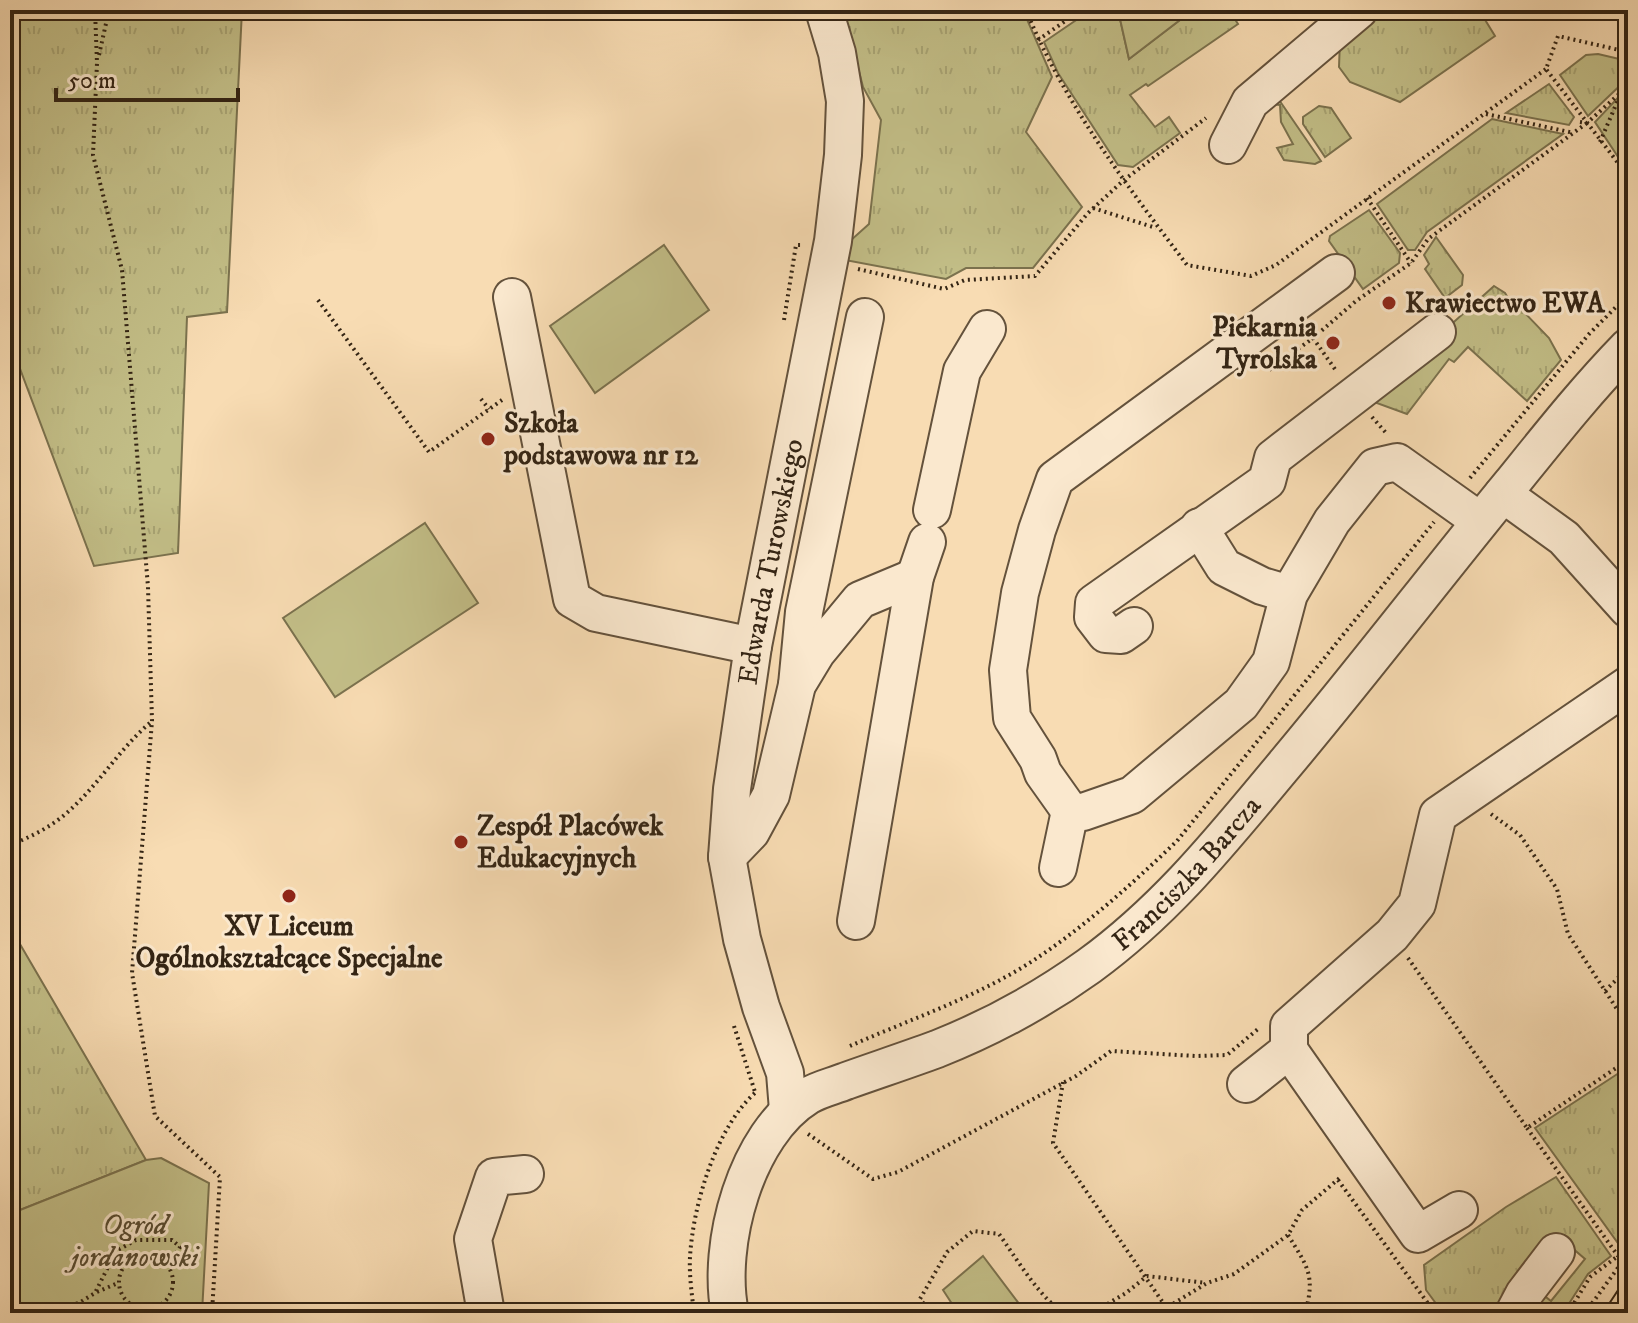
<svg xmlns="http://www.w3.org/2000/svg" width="1638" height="1323" font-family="'IM FELL DW Pica',serif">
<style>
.grass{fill:url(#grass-tufts);stroke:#7b724e;stroke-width:2}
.green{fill:#c3bf88;stroke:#7b724e;stroke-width:2}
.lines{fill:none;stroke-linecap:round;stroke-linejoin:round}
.minor-casing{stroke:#64523c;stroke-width:40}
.path{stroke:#332414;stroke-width:4;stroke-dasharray:2 4;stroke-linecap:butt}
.minor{stroke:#fae8ce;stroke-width:36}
.tram{stroke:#332414;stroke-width:2}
.poi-dot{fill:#8f2418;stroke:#fae8ce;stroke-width:3}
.labels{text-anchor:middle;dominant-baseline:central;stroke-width:6;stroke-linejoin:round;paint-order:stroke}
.poi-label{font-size:28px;font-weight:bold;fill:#332414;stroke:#fae8ce;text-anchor:start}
.street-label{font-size:28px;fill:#332414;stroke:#fae8ce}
.park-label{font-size:28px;font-style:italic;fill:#574b31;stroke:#fae8ce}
</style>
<defs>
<pattern id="grass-tufts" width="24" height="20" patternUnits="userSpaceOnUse" patternTransform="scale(2)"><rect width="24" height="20" fill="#c3bf88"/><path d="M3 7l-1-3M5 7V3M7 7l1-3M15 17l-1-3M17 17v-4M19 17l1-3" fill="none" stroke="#a8a474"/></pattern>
</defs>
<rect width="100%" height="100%" fill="#f8dcb3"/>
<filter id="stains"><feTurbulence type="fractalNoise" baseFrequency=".0025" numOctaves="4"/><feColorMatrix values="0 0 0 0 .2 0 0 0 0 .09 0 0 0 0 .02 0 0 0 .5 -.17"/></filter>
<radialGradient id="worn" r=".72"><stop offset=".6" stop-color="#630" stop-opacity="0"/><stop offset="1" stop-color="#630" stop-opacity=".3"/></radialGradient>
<!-- grass -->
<g class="grass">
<polygon points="10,10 242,10 227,312 187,317 178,553 94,566 10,342"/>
<polygon points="841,10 1023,10 1052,77 1026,132 1082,207 1033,268 966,268 946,279 845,260 850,241 869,224 881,120 863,87 849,32"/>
<polygon points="1091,10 1118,10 1129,59 1193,10 1229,10 1238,24 1148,86 1146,84 1130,95 1155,127 1169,117 1180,133 1133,167 1118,165 1058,73 1044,42"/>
<polygon points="1379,10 1479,10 1495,36 1400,102 1350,82 1339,67 1340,40 1353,28"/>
<polygon points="1598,54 1628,61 1628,78 1588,116 1560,75 1586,55"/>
<polygon points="1549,84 1574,117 1569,125 1506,113"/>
<polygon points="1628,87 1628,172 1595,122"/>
<polygon points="1275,94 1321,161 1315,164 1284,160 1277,148 1293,144 1281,122 1280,105 1269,104"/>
<polygon points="1319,106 1331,108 1351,138 1325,157 1303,124 1303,117"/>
<polygon points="1492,119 1563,134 1427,232 1415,250 1408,250 1377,204"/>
<polygon points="1369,210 1400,253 1399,263 1363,289 1329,241 1330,236"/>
<polygon points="1436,237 1463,275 1462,285 1445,298 1425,269 1429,264 1424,255"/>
<polygon points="1494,286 1505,293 1515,309 1519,307 1549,338 1561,360 1527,401 1468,347 1454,362 1449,359 1407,414 1363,398 1407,364"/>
<polygon points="10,927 146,1160 10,1214"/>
<polygon points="1628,1067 1628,1235 1620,1246 1535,1128"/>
<polygon points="1556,1177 1611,1256 1588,1274 1563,1313 1537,1313 1535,1305 1542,1294 1551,1301 1585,1259 1557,1235 1498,1313 1443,1313 1426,1290 1424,1265 1506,1207"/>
</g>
<!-- green -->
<g class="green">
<polygon points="1118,10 1193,10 1129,59"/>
<polygon points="664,245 709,310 595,393 550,326"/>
<polygon points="425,523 478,603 335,697 283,618"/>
<polygon points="161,1158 209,1183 202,1313 10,1313 10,1214 146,1160"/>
<polygon points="983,1256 1026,1313 958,1313 943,1290"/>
</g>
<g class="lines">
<defs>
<g id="minor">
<polyline points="1228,145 1250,102 1359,10"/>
<polyline points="1336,273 1055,479 1037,530 1020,593 1008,670 1012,718 1038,759 1043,773 1070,811 1083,812 1132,795 1241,704 1271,662 1289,594 1332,521 1375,467 1397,462 1480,521"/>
<polyline points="512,297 572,599 596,613 753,646"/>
<polyline points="1503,494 1564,538 1628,609"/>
<polyline points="932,510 962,371 987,329"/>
<polyline points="1199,527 1224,567 1262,586 1289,594"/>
<polyline points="1134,626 1121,635 1106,634 1093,617 1094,603 1267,481 1273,458 1437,332"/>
<polyline points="797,685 804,612 865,317"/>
<polyline points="727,857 751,832 771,795 797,685 817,652 860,600 915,577"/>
<polyline points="1058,868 1070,811"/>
<polyline points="856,921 915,577 927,542"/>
<polyline points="1246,1084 1289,1050"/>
<path id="s1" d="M788 1110 785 1073 761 1007 742 939 727 857 732 789 753 646 833 241 843 155 845 101 837 53 824 10"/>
<polyline points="1459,1210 1418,1234 1289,1050 1289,1026 1392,935 1417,904 1438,815 1628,685"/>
<polyline points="486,1313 473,1239 494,1177 525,1174"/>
<path id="s2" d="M730 1313C716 1245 746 1134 808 1096 819 1089 834 1086 846 1081 877 1070 907 1060 937 1049 990 1028 1043 999 1089 966 1166 910 1221 841 1281 769 1360 675 1434 578 1511 484 1549 437 1586 390 1628 347"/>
<polyline points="1514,1313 1524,1294 1556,1252"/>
</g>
</defs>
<!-- minor casing -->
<use href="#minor" class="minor-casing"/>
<!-- path -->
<g class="path">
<polyline points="95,10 97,63 93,155 122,270 148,587 152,721 132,973 155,1116 220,1177 212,1313"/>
<polyline points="445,10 448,15"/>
<path d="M1026 10C1064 103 1127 186 1187 265L1251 276 1276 265 1546 69"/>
<polyline points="1038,40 1081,10"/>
<polyline points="1628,52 1558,36 1546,69 1628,176"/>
<polyline points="99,55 109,10"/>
<polyline points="1486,114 1574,133"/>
<polyline points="1580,122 1587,123 1628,86"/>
<polyline points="1600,142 1621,93"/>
<polyline points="1367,198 1411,263"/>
<polyline points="1093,208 1156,228"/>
<polyline points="858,269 944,289 965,280 1035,276 1088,213 1124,180 1206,118"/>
<polyline points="318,300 429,452 502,400"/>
<polyline points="784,320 796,245 803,245"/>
<polyline points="1313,338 1337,372"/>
<polyline points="1269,370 1313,338 1356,301 1411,263 1428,239 1587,123"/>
<polyline points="481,399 489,409"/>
<polyline points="1372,417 1387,434"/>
<polyline points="1470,478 1589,334 1628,295"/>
<polyline points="1491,814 1520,835 1557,889 1568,934 1628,1026"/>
<path d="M10 845C31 837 53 826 70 810 100 783 120 748 151 722"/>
<polyline points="1408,958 1527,1128 1628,1060"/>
<polyline points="1605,991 1628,968"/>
<polyline points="734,1026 755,1092"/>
<path d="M850 1046C913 1018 983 995 1040 956 1089 923 1134 882 1177 841L1434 522"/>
<polyline points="1063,1082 1053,1143 1166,1307"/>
<polyline points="1527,1128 1618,1256"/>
<polyline points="808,1134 873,1179 898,1172 1076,1076 1111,1051 1195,1056 1227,1055 1258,1029"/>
<polyline points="1338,1180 1435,1313"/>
<path d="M1288 1235C1307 1266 1316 1275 1305 1313"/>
<circle cx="146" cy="1282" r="27"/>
<polyline points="97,1292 118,1283"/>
<polyline points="35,1313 79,1303 95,1293 116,1251 136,1240 172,1240 180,1247 168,1265"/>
<polyline points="119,1313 129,1303"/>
<path d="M694 1313C692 1295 689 1275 690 1257 693 1205 716 1127 756 1092"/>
<path d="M931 1313 920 1299 947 1252 973 1231 999 1234C1013 1253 1046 1309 1068 1313"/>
<polyline points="1092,1313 1126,1293 1147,1276 1206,1283"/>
<polyline points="1158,1313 1207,1283 1234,1274 1288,1235 1302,1210 1342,1176"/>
<polyline points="1568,1313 1590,1277 1618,1256 1628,1241"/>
<polyline points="1585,1313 1628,1254"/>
</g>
<!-- minor -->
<use href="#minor" class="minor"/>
<!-- tram -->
<g class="tram">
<polyline points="1603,1313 1628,1275"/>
<polyline points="1620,1313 1628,1301"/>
</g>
</g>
<!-- markers -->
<g class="poi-dot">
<circle cx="1389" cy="303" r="8"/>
<circle cx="1333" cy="343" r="8"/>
<circle cx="488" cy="439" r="8"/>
<circle cx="461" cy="842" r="8"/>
<circle cx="289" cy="896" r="8"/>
</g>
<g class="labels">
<!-- poi labels -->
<g class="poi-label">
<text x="1405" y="303">Krawiectwo EWA</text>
<text x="1317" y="327" text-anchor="end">Piekarnia<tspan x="1317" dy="32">Tyrolska</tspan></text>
<text x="504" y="423">Szkoła<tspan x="504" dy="32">podstawowa nr 12</tspan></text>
<text x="477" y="826">Zespół Placówek<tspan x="477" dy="32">Edukacyjnych</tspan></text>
<text x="289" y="926" text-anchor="middle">XV Liceum<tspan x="289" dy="32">Ogólnokształcące Specjalne</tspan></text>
</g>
<!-- street labels -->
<g class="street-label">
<text stroke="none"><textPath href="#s1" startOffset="560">Edwarda Turowskiego</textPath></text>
<text stroke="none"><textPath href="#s2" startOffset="688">Franciszka Barcza</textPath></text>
</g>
<!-- park labels -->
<g class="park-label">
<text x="135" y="1225">Ogród<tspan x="135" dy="32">jordanowski</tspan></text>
</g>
</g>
<!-- margin -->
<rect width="1638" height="1323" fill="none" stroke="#f8dcb3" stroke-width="40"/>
<rect x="12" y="12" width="1614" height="1299" fill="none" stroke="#332414" stroke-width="4"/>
<rect x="20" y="20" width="1598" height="1283" fill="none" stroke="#332414" stroke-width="2"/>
<!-- scale -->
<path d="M56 88v12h182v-12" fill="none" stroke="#332414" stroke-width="4"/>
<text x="68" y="88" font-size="24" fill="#332414" stroke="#fae8ce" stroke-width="6" paint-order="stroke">50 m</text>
<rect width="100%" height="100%" filter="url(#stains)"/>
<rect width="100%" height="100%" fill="url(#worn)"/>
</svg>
